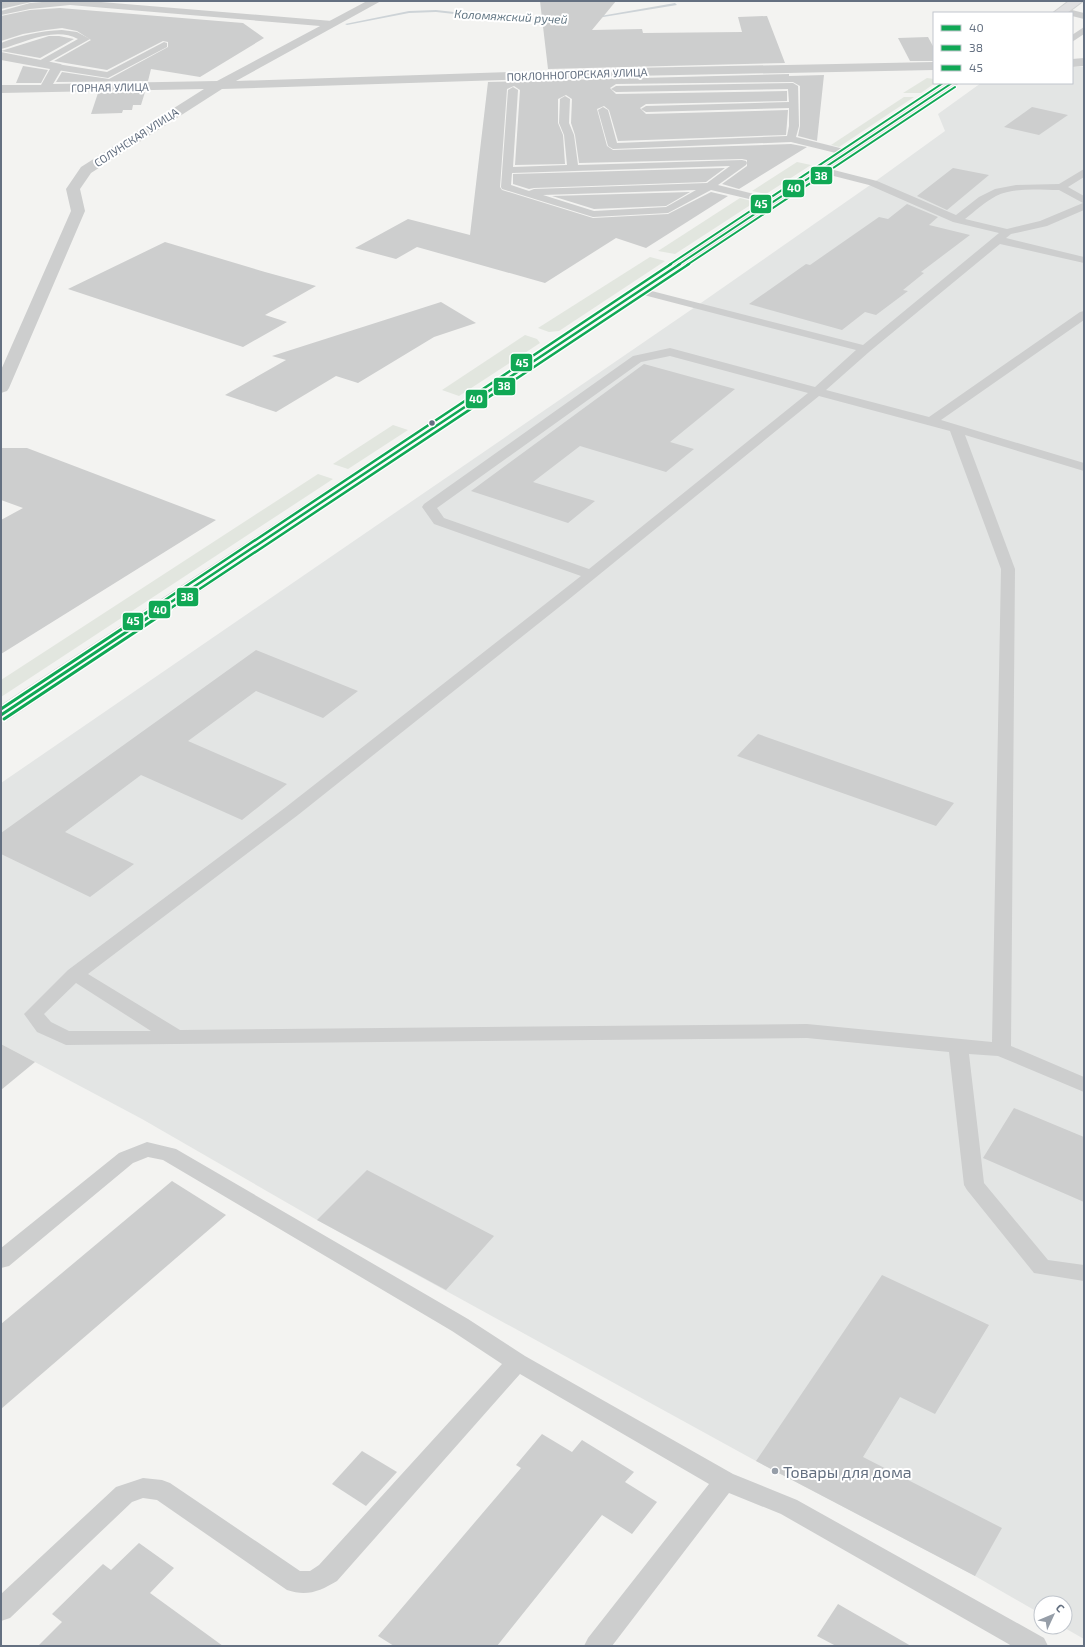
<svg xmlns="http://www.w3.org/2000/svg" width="1085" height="1647" font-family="'Exo 2',sans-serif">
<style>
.built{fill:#e3e5e4}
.green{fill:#e2e6df}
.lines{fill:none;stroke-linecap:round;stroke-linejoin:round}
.stream{fill:#cdd3d7;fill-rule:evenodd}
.building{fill:#cdcece}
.secondary-casing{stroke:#cfd0d0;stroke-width:2}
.lane{fill:#cdcece;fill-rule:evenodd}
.street{fill:#cdcece;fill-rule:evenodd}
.secondary{fill:#e0e0e1;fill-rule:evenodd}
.bus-1-far2-casing{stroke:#fff;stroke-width:4}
.bus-1-far1-casing{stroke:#fff;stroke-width:5}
.bus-1-casing{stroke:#fff;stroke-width:6}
.bus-2-far2-casing{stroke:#fff;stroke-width:4}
.bus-2-far1-casing{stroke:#fff;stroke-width:5}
.bus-2-casing{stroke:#fff;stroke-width:6}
.bus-3-far2-casing{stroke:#fff;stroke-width:4}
.bus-3-far1-casing{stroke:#fff;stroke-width:5}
.bus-3-casing{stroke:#fff;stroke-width:6}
.bus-1-far2{stroke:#10a855;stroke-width:2}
.bus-1-far1{stroke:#10a855;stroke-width:2.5}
.bus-1{stroke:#10a855;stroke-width:3}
.bus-2-far2{stroke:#10a855;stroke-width:2}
.bus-2-far1{stroke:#10a855;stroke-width:2.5}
.bus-2{stroke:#10a855;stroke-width:3}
.bus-3-far2{stroke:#10a855;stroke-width:2}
.bus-3-far1{stroke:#10a855;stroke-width:2.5}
.bus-3{stroke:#10a855;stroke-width:3}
.bus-dot{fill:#647081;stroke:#fff;stroke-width:1.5}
.poi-dot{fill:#969ea8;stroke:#fff;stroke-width:1.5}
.labels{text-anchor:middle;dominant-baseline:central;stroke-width:4;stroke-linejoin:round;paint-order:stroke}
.far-street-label{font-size:11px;fill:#647081;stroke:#fff}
.far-water-label{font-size:12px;font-style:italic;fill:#647885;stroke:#fff}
.near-poi-label{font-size:16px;fill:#647081;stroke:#fff;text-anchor:start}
.line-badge{stroke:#fff;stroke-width:1.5}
.badge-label{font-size:11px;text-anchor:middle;font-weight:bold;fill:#fff}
</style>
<rect width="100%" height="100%" fill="#f3f3f1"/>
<!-- built -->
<polygon class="built" points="1072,67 1084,67 1084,1639 1063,1627 1065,1627 1065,1603 1041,1603 1041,1614 975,1576 756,1461 317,1220 142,1119 1,1044 1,783 698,305 873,183 945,131 938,114 981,83 1072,83"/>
<!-- green -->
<g class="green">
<polygon points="927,78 934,79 935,83 921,93 903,93"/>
<polygon points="904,97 914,97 839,147 831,145"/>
<polygon points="797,162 811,165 766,194 752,191"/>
<polygon points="740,198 755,202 675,254 658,251"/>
<polygon points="650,257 665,261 559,331 549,332 538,328"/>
<polygon points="525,335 537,339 540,343 459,396 442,390"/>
<polygon points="393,425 408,430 348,469 333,464"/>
<polygon points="318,474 333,479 1,697 1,680"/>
</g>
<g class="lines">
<!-- stream -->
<g class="stream">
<polygon points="675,3 677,5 591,19 589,18"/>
<polygon points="436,10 481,15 555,20 557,21 555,22 481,17 436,12 409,13 347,25 345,24 409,11"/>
</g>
</g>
<!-- building -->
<g class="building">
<polygon points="1,1 36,1 1,9"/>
<polygon points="540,1 616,1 592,30 642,29 643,33 742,32 738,17 767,16 785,63 548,69"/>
<polygon points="60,8 243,23 264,38 200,77 151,69 148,81 56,82 62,72 109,79 168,47 168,42 163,41 107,70 54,61 91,40 77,31 62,28 46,30 23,34 1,41 1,16 30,10"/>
<polygon points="49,36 59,36 74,39 40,58 1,51"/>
<polygon points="928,37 934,48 934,61 910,61 898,38"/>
<polygon points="23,66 48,70 41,83 16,83"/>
<polygon points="789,74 789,76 824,75 817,141 798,136 800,126 800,86 793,82 616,84 610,88 616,94 787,91 787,101 646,104 640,108 646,114 788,110 786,135 618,141 609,110 604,106 597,109 607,146 613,150 791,144 807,147 739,189 722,184 747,166 747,160 742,159 579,163 575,135 571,123 572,99 566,95 558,99 558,123 563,135 565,164 515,165 520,90 514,86 507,89 500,187 502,190 593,218 668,214 711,192 728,196 646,248 616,238 545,283 417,247 396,259 355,248 408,219 470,235 488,82"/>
<polygon points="145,92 141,105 133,105 132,110 123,110 122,113 91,114 98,93"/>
<polygon points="1032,107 1068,115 1039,135 1004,127"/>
<polygon points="725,168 706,182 534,188 529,189 513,184 513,174"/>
<polygon points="953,168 989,175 947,210 917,196"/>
<polygon points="690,192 666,206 594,209 552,196"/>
<polygon points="907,204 938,217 929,225 970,235 921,272 924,273 903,290 908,291 876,315 865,312 842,330 749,304 806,264 810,265 879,217 888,219"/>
<polygon points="165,242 265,272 316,286 265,315 287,322 243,347 68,289"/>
<polygon points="441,302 476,323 434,337 358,383 336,376 276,412 225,395 286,360 272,356"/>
<polygon points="644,364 735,389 670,442 694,449 666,472 580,446 533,482 595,501 568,523 471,491"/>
<polygon points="1,448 27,448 216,520 1,654 1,520 23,508 1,500"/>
<polygon points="256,650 358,691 323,718 256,691 188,741 287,784 242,820 141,775 65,832 134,864 90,897 1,854 1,833"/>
<polygon points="758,734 954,803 936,826 737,756"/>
<polygon points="1,1044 35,1062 1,1090"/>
<polygon points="1014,1108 1084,1137 1084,1202 983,1158"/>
<polygon points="367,1170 417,1196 494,1236 446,1290 317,1220"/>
<polygon points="172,1181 226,1215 1,1409 1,1324"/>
<polygon points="882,1275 989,1325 935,1414 900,1397 863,1457 1002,1528 975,1576 756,1461"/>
<polygon points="542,1434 572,1452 582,1440 634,1472 625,1482 657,1502 632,1534 602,1515 497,1646 394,1646 378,1636 521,1468 516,1465"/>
<polygon points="362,1451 397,1472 366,1506 332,1484"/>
<polygon points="139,1543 174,1568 150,1593 223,1646 38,1646 62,1622 52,1614 103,1564 111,1570"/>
<polygon points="838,1604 911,1646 836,1646 817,1636"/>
</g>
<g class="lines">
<defs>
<g id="secondary">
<polygon points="1069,1 1083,1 1067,13 1053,13"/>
<polygon points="944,83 958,83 8,719 1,721 1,706"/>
</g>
</defs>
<!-- secondary casing -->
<use href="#secondary" class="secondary-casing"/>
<!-- lane -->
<g class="lane">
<polygon points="54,1 89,1 332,21 336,24 332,27 70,5 30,9 1,15 1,11 30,3"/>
<polygon points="1072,10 1084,13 1084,19 1072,16 1072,13 1068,13"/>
<polygon points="1084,27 1084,34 1072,42 1072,35"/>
<path d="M62 30 77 32 90 39 40 67 35 64 37 62 78 39C54 26 24 43 1 49V43C20 35 41 31 62 30Z"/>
<polygon points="164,42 167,43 167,47 108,78 57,70 52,67 57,64 107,72"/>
<polygon points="793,83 798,86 799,126 796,137 852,151 853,153 852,155 848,156 791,142 613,149 608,146 598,110 603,107 608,110 617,143 787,136 789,126 789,108 646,112 641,109 646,106 789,102 788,89 616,92 611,89 616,86"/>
<path d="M513 87 518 90 513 167 567 165 564 135 559 123 560 99 565 96 570 99 569 123 574 135 578 165 742 160 746 161 747 163 746 165 718 185 778 200 779 202 774 205 711 190 668 213 593 217 502 189 501 187 508 90ZM730 166 707 183 534 189 529 191 511 185 512 173ZM696 190 666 207 594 211 543 195Z"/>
<path d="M822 167 877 181 956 215 979 197 995 189 1016 185 1059 184 1084 169V177L1068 187 1084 196V210L1047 226 1011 234 1006 238 1084 257V263L1000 244 869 352 826 390 929 417 1080 312 1084 311V320L941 420 1084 463V471L965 435 1015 569 1011 1046 1084 1077V1092L998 1056 969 1054 984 1183 1048 1260 1084 1265V1281L1034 1273 967 1190 964 1185 949 1052 807 1038 66 1045 37 1032 24 1014 68 970 286 807 581 576 434 524 422 507 424 504 633 356 670 348 815 387 856 350 636 293 634 291 636 289 640 288 863 345 999 233 953 222 869 185 818 172 817 170ZM1059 190 1083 203 1040 221 1007 229 965 219C975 211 985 202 996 196 1014 187 1039 190 1059 190ZM670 356 808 393 589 569 444 518 437 508 641 362ZM819 396 950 431 1001 569 992 1042 807 1024 180 1030 88 974 298 815 568 600ZM76 983 151 1031H69L51 1022 44 1014Z"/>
<path d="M147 1142 176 1149 468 1319 525 1356 733 1474 797 1500 1044 1638 1048 1646H1012L781 1514 729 1493 612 1646H584L588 1638 709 1484 520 1374 337 1581C320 1591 307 1597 287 1590L157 1500 143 1498 132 1502 10 1618 1 1621V1594L116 1487 143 1478 162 1480 170 1483 300 1571H310L319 1565 502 1364 452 1331 163 1160 148 1157 133 1163 9 1266 1 1268V1248L119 1153Z"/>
</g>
<!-- street -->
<g class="street">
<polygon points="367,1 381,1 236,81 631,68 934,62 934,70 631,76 222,89 91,173 80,189 85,211 9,388 7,391 1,393 1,370 71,211 66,189 81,167 204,89 1,93 1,85 41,85 50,69 1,60 1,52 61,64 63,67 53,84 217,81"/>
<polygon points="1084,58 1084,66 1072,67 1072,59"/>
</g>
<!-- secondary -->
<use href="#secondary" class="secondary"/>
<defs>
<polyline id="bus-1-far2" points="678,265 952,83"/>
<polyline id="bus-1-far1" points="159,610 680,264"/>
<polyline id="bus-1" points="1,715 161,609"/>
<polyline id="bus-2-far2" points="687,265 955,87"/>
<polyline id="bus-2-far1" points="168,610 689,264"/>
<polyline id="bus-2" points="4,719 170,609"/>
<polyline id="bus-3-far2" points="669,265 943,83"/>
<polyline id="bus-3-far1" points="150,610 671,264"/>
<polyline id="bus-3" points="1,709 152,609"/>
</defs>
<!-- bus-1-far2 casing -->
<use href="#bus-1-far2" class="bus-1-far2-casing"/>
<!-- bus-1-far1 casing -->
<use href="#bus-1-far1" class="bus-1-far1-casing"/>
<!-- bus-1 casing -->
<use href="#bus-1" class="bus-1-casing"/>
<!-- bus-2-far2 casing -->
<use href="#bus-2-far2" class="bus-2-far2-casing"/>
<!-- bus-2-far1 casing -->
<use href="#bus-2-far1" class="bus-2-far1-casing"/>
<!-- bus-2 casing -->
<use href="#bus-2" class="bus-2-casing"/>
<!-- bus-3-far2 casing -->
<use href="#bus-3-far2" class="bus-3-far2-casing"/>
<!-- bus-3-far1 casing -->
<use href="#bus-3-far1" class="bus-3-far1-casing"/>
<!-- bus-3 casing -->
<use href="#bus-3" class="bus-3-casing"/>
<!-- bus-1-far2 -->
<use href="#bus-1-far2" class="bus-1-far2"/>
<!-- bus-1-far1 -->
<use href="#bus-1-far1" class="bus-1-far1"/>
<!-- bus-1 -->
<use href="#bus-1" class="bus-1"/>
<!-- bus-2-far2 -->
<use href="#bus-2-far2" class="bus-2-far2"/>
<!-- bus-2-far1 -->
<use href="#bus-2-far1" class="bus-2-far1"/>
<!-- bus-2 -->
<use href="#bus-2" class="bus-2"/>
<!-- bus-3-far2 -->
<use href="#bus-3-far2" class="bus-3-far2"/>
<!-- bus-3-far1 -->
<use href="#bus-3-far1" class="bus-3-far1"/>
<!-- bus-3 -->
<use href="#bus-3" class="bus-3"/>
</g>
<!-- markers -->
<circle class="bus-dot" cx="432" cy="423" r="3.5"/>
<circle class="poi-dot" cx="775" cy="1471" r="4"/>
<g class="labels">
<!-- far-street labels -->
<g class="far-street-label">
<text transform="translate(577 74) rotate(-2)">ПОКЛОННОГОРСКАЯ УЛИЦА</text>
<text transform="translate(110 87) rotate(-1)">ГОРНАЯ УЛИЦА</text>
<text transform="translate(136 137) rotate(-33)">СОЛУНСКАЯ УЛИЦА</text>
</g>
<!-- far-water labels -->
<g class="far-water-label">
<text transform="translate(511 16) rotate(3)">Коломяжский ручей</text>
</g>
<!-- near-poi labels -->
<g class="near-poi-label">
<text x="783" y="1471">Товары для дома</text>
</g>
</g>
<g class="line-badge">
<rect x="810" y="166" width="23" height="19" rx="4" fill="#10a855"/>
<rect x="782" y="179" width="23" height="19" rx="4" fill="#10a855"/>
<rect x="750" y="194" width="22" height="20" rx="4" fill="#10a855"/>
<rect x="510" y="353" width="23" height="19" rx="4" fill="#10a855"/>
<rect x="493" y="377" width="23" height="19" rx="4" fill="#10a855"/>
<rect x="465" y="389" width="23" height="20" rx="4" fill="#10a855"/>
<rect x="176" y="587" width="23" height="20" rx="4" fill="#10a855"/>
<rect x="148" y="600" width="23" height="19" rx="4" fill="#10a855"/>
<rect x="122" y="612" width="22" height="19" rx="4" fill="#10a855"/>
</g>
<g class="badge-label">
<text x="821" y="180">38</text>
<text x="794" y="192">40</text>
<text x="761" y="208">45</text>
<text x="522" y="367">45</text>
<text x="504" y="390">38</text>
<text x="476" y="403">40</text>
<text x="187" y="601">38</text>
<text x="160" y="614">40</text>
<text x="133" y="625">45</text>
</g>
<!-- border -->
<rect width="1085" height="1647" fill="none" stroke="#647081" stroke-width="4"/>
<!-- legend -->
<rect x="933" y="12" width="140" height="72" fill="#ffffff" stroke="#c1c6cd"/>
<rect x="941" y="25" width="20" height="6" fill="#10a855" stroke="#c1c6cd"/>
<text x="969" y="32" font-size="12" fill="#647081">40</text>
<rect x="941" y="45" width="20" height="6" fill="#10a855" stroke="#c1c6cd"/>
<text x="969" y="52" font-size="12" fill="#647081">38</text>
<rect x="941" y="65" width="20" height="6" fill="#10a855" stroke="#c1c6cd"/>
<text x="969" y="72" font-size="12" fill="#647081">45</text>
<!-- north arrow -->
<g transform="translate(1053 1615) rotate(46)"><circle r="19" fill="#ffffff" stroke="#c1c6cd"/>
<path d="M0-3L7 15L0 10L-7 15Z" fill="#969ea8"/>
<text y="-6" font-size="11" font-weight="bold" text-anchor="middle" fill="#647081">С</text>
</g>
</svg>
